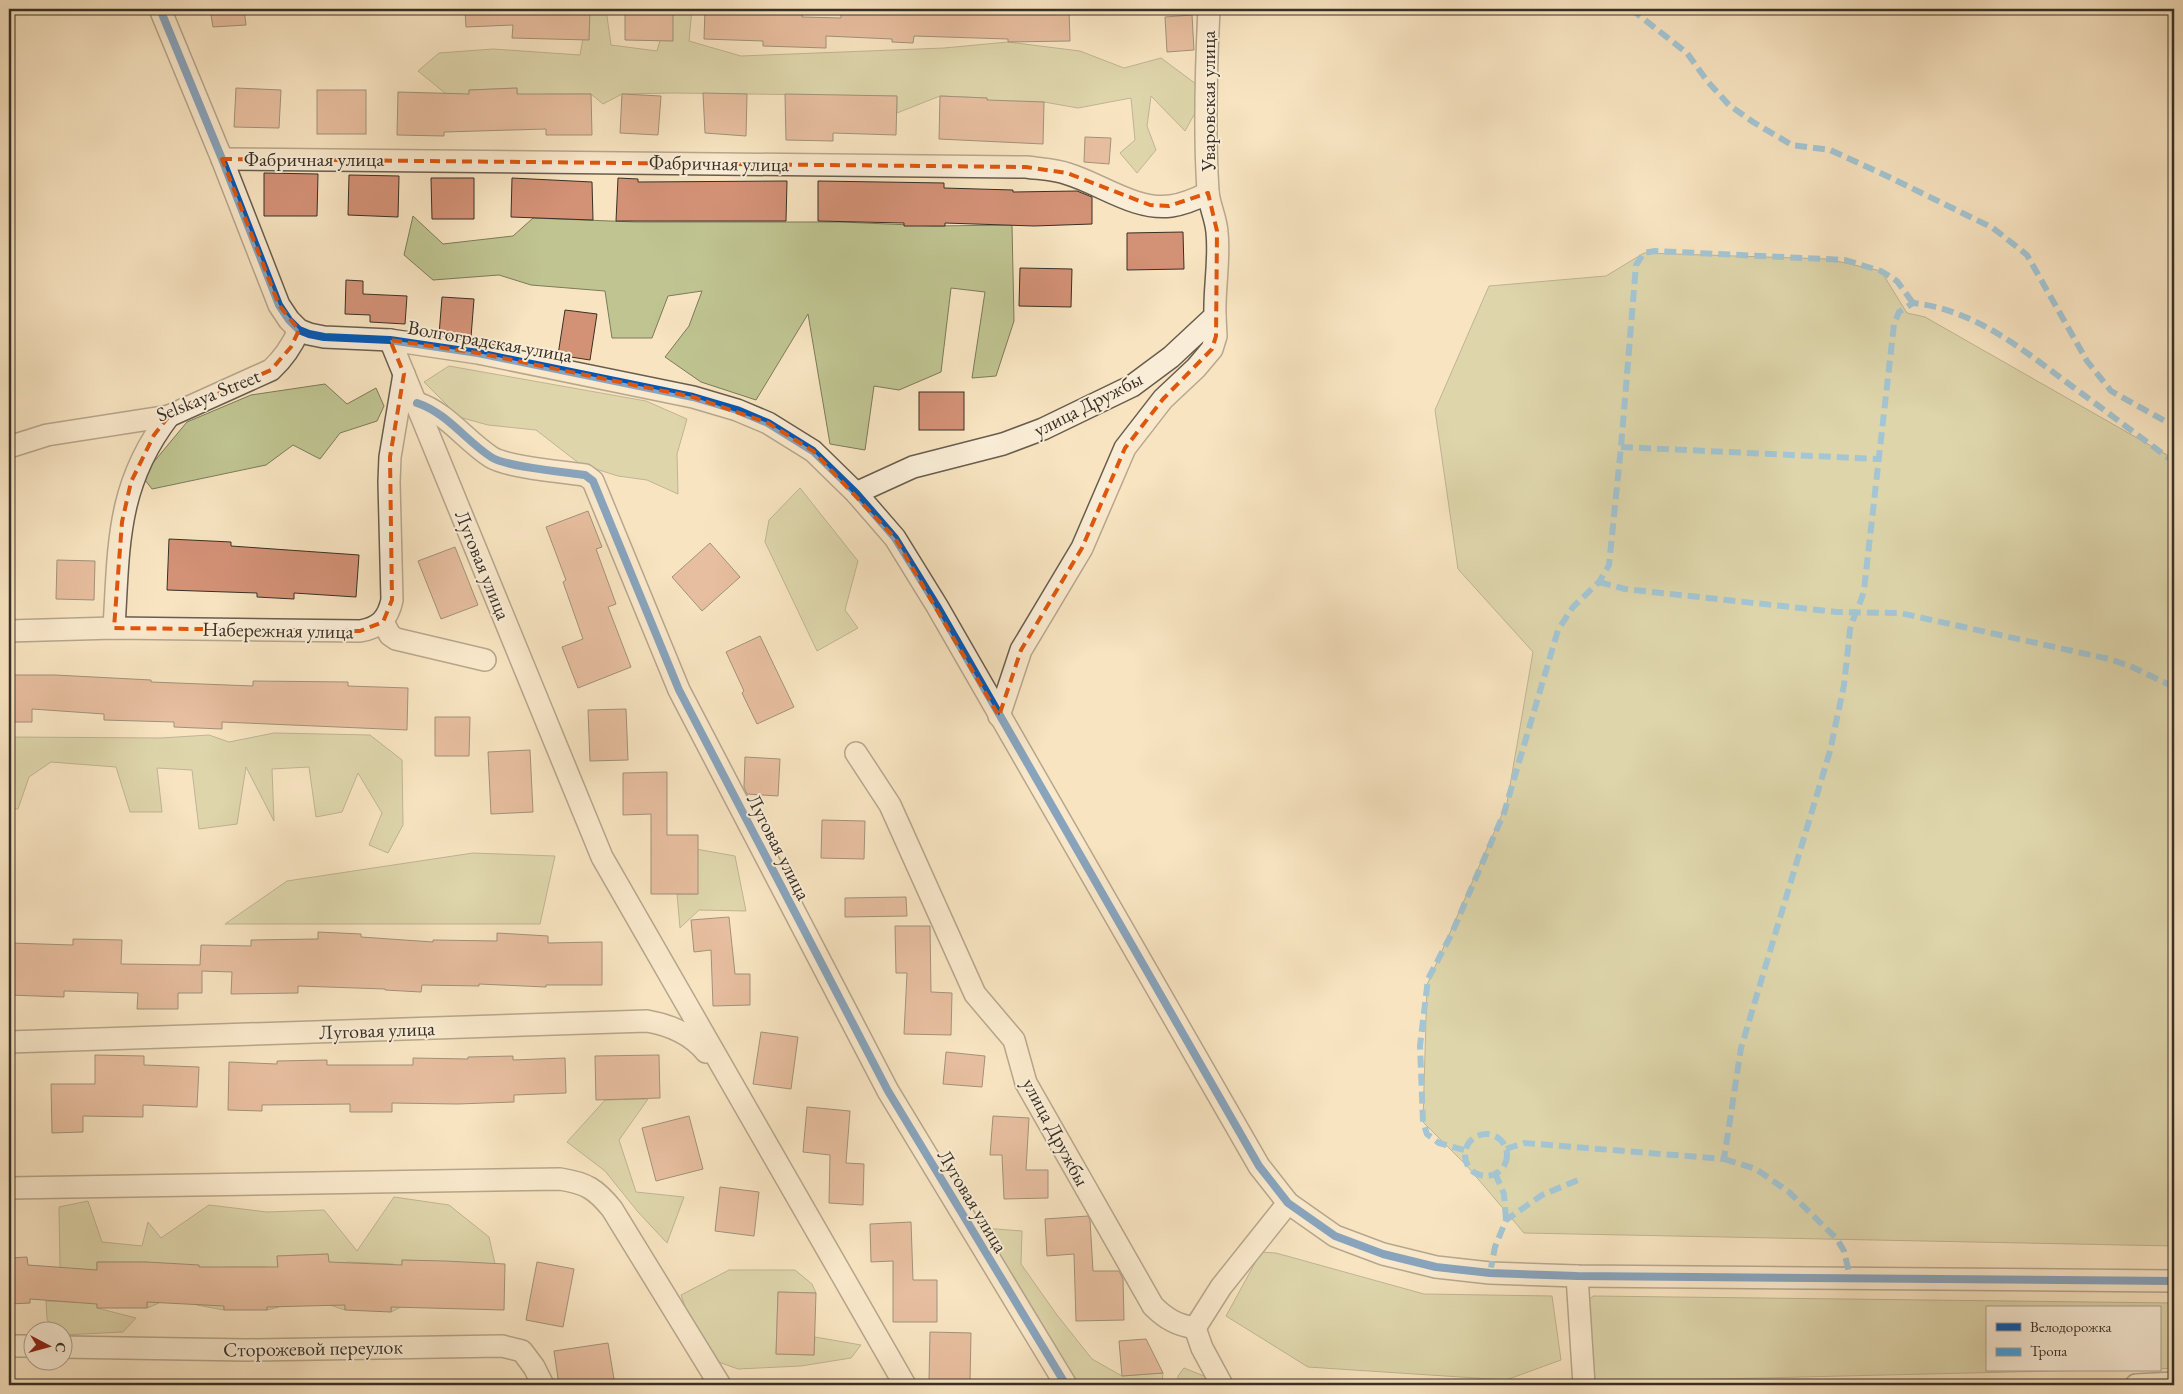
<svg xmlns="http://www.w3.org/2000/svg" width="2183" height="1394" font-family="'EB Garamond',serif">
<style>
.green{fill:#bfc491;stroke:#7c7a5c}
.building{fill:#d39176;stroke:#383026}
.lines{fill:none;stroke-linecap:round;stroke-linejoin:round}
.street-casing{stroke:#685d4d;stroke-width:24}
.street{stroke:#faedd7;stroke-width:21}
.quiet{stroke:#3fa3eb;stroke-width:6;stroke-dasharray:12 6;stroke-linecap:butt}
.cycleway-casing{stroke:#faedd7;stroke-width:11}
.cycleway{stroke:#0057b8;stroke-width:8}
.marked{fill:none;stroke:#df570d;stroke-width:4;stroke-dasharray:10 6;stroke-linejoin:round}
.labels{text-anchor:middle;dominant-baseline:central;stroke-width:4;stroke-linejoin:round;paint-order:stroke}
.street-label{font-size:20px;fill:#383026;stroke:#faedd7}
</style>
<rect width="100%" height="100%" fill="#f8e4c1"/>
<filter id="stains"><feTurbulence type="fractalNoise" baseFrequency=".004" numOctaves="4"/><feColorMatrix values="0 0 0 0 .2 0 0 0 0 .09 0 0 0 0 .02 0 0 0 .5 -.17"/></filter>
<radialGradient id="worn" r=".72"><stop offset=".6" stop-color="#630" stop-opacity="0"/><stop offset="1" stop-color="#630" stop-opacity=".3"/></radialGradient>
<!-- green -->
<g class="green">
<polygon points="588,9 606,9 611,45 657,51 669,9 692,9 689,41 741,56 944,48 1008,42 1080,51 1124,68 1161,58 1196,84 1199,106 1185,131 1151,96 1147,126 1156,150 1137,173 1120,153 1135,140 1131,98 1078,108 1044,102 1001,101 987,108 987,98 940,96 897,113 897,96 674,93 622,94 603,104 591,94 546,94 537,99 518,118 517,88 469,90 470,111 451,114 445,93 418,71 439,53 493,49 580,55"/>
<polygon points="413,216 443,244 513,236 533,218 636,222 841,222 934,226 1012,225 1014,321 996,376 972,378 985,292 951,288 941,372 899,390 874,386 865,450 830,444 808,314 756,400 701,382 665,357 689,326 702,291 668,296 652,338 612,338 605,291 531,285 499,275 433,280 404,255"/>
<polygon points="1644,253 1827,259 1881,271 1907,313 1925,317 2174,459 2174,1246 1524,1233 1467,1166 1423,1122 1427,985 1507,803 1533,652 1458,569 1435,410 1489,286 1606,276"/>
<polygon points="449,366 646,401 687,419 677,454 678,494 647,480 618,476 580,464 536,430 488,425 459,417 424,382"/>
<polygon points="325,384 347,404 376,388 384,406 377,421 340,433 320,459 293,445 266,465 152,489 142,476 187,422 251,395"/>
<polygon points="800,488 858,561 845,610 858,628 817,651 765,542 769,520"/>
<polygon points="274,733 370,735 402,760 403,825 388,853 369,845 382,813 358,773 342,812 316,817 309,767 272,769 274,821 246,767 237,824 199,829 192,770 157,768 162,812 130,812 116,767 51,762 29,777 18,809 9,809 9,737 161,738 209,735 229,742"/>
<polygon points="690,848 735,856 746,911 699,910 680,928 677,894 698,894"/>
<polygon points="473,853 555,856 540,924 225,924 287,881"/>
<polygon points="648,1099 619,1140 636,1192 684,1197 667,1243 638,1212 605,1171 567,1142 605,1100"/>
<polygon points="394,1197 449,1205 489,1237 495,1264 402,1260 401,1307 391,1312 393,1264 347,1262 345,1310 330,1305 328,1254 277,1256 279,1307 267,1310 267,1267 225,1267 224,1310 197,1305 160,1264 159,1303 147,1308 147,1262 97,1262 97,1308 136,1318 123,1332 63,1335 62,1332 53,1331 47,1319 46,1301 75,1302 60,1267 59,1207 88,1201 102,1242 142,1246 148,1222 161,1238 209,1205 267,1212 324,1210 357,1251"/>
<polygon points="983,1228 1022,1231 1021,1264 1057,1315 1092,1359 1122,1376 1163,1373 1162,1385 1072,1385"/>
<polygon points="1261,1252 1276,1253 1424,1294 1552,1296 1561,1360 1506,1380 1308,1367 1226,1316"/>
<polygon points="729,1270 795,1270 812,1284 816,1293 778,1292 776,1354 814,1355 815,1337 861,1345 851,1358 801,1366 738,1369 702,1356 681,1295"/>
<polygon points="1593,1296 2174,1303 2174,1368 2159,1369 2159,1308 1987,1308 1987,1370 2095,1370 1592,1382 1579,1308"/>
<polygon points="1184,1368 1214,1380 1211,1385 1178,1385 1178,1376"/>
</g>
<!-- building -->
<g class="building">
<polygon points="210,9 244,9 246,25 213,27"/>
<polygon points="465,9 590,9 589,40 512,38 513,25 466,27"/>
<polygon points="625,9 673,9 673,41 625,40"/>
<polygon points="705,9 803,9 802,17 841,18 841,9 1069,9 1070,41 1008,42 1008,39 914,36 913,43 892,42 892,39 826,36 826,48 763,46 763,41 704,39"/>
<polygon points="1192,15 1194,50 1167,52 1165,17"/>
<polygon points="236,88 281,90 279,128 234,127"/>
<polygon points="517,88 517,94 591,94 592,135 546,135 546,129 444,132 444,136 397,135 398,92 469,94 469,90"/>
<rect x="317" y="90" width="49" height="44"/>
<polygon points="703,93 747,94 746,136 705,133"/>
<polygon points="622,94 661,96 658,135 620,133"/>
<polygon points="785,94 897,96 896,135 833,133 833,141 786,140"/>
<polygon points="940,96 987,98 987,100 1044,102 1043,144 939,139"/>
<polygon points="1085,137 1111,138 1109,164 1084,162"/>
<polygon points="264,173 318,174 317,216 264,216"/>
<polygon points="349,175 399,176 398,217 348,215"/>
<polygon points="431,178 474,178 474,219 432,219"/>
<polygon points="512,178 592,182 593,220 511,217"/>
<polygon points="618,178 638,179 638,182 787,181 786,221 616,221"/>
<polygon points="818,181 944,183 944,188 1013,190 1013,192 1077,191 1092,197 1092,224 1034,226 945,223 945,226 904,226 904,223 818,221"/>
<polygon points="1183,232 1184,269 1127,270 1127,233"/>
<polygon points="1020,268 1072,269 1071,307 1019,306"/>
<polygon points="346,280 363,281 363,294 407,296 405,324 370,322 370,315 345,314"/>
<polygon points="442,297 474,299 471,337 439,335"/>
<polygon points="565,310 597,314 590,360 558,355"/>
<rect x="919" y="392" width="45" height="38"/>
<polygon points="588,511 602,547 596,549 616,604 608,607 631,667 578,688 562,647 583,639 563,582 566,580 546,527"/>
<polygon points="169,539 231,542 231,546 359,555 356,597 294,593 294,599 257,597 257,593 167,590"/>
<polygon points="710,543 740,577 702,611 672,577"/>
<polygon points="455,547 478,605 441,619 418,561"/>
<polygon points="57,560 95,561 94,600 56,599"/>
<polygon points="760,636 794,707 757,724 742,693 744,691 726,652"/>
<polygon points="9,675 55,675 151,680 151,682 253,686 253,681 348,682 348,686 408,688 407,730 222,722 222,729 174,727 174,722 104,720 104,714 32,709 32,722 9,722"/>
<polygon points="626,709 628,760 590,761 588,710"/>
<polygon points="435,717 470,717 469,756 435,756"/>
<polygon points="530,750 533,812 491,814 488,752"/>
<polygon points="745,757 780,759 778,796 747,794 744,787"/>
<polygon points="667,772 667,835 698,835 698,894 651,894 651,814 623,815 623,773"/>
<polygon points="822,820 865,821 864,859 821,858"/>
<polygon points="906,897 907,916 845,917 845,898"/>
<polygon points="729,917 735,974 750,974 750,1005 713,1006 711,950 694,952 691,920"/>
<polygon points="895,926 930,926 931,992 952,993 951,1035 904,1034 907,973 896,973"/>
<polygon points="318,932 361,934 361,937 433,942 433,940 497,941 497,933 548,936 548,943 602,942 602,985 546,985 546,987 479,984 479,986 422,985 421,992 385,990 385,989 298,986 298,993 231,994 232,972 202,971 202,993 178,993 178,1009 137,1009 138,993 64,991 64,997 9,995 10,943 73,945 73,939 122,940 121,964 200,965 201,945 251,946 251,940 318,939"/>
<polygon points="761,1032 798,1037 791,1089 753,1084"/>
<polygon points="946,1052 985,1056 982,1087 943,1084"/>
<polygon points="95,1055 144,1056 144,1065 199,1067 197,1107 143,1105 143,1117 83,1116 83,1132 52,1133 51,1084 95,1084"/>
<polygon points="659,1055 660,1098 596,1100 595,1056"/>
<polygon points="513,1056 513,1060 565,1058 566,1093 514,1095 514,1102 457,1104 392,1103 392,1112 350,1112 350,1104 262,1105 262,1111 228,1110 229,1062 277,1064 277,1061 327,1060 327,1065 413,1065 413,1058 468,1059 468,1057"/>
<polygon points="807,1107 850,1111 846,1163 864,1164 863,1205 829,1203 830,1155 803,1152"/>
<polygon points="689,1116 703,1169 656,1181 642,1128"/>
<polygon points="993,1116 1029,1118 1026,1170 1048,1170 1048,1198 1004,1199 1002,1155 990,1155"/>
<polygon points="720,1187 759,1192 754,1236 715,1231"/>
<polygon points="1088,1216 1090,1220 1093,1271 1119,1271 1123,1279 1124,1320 1076,1321 1074,1254 1047,1256 1045,1219"/>
<polygon points="911,1222 913,1280 937,1280 937,1322 893,1322 893,1261 871,1262 870,1224"/>
<polygon points="328,1254 329,1262 402,1265 402,1260 445,1261 505,1264 504,1310 391,1307 391,1312 345,1310 345,1305 267,1307 267,1310 224,1310 224,1306 147,1302 147,1308 97,1308 97,1304 30,1299 30,1303 9,1304 9,1258 27,1257 28,1265 97,1270 97,1262 147,1262 199,1265 199,1267 278,1267 277,1256"/>
<polygon points="537,1262 574,1269 563,1327 526,1320"/>
<polygon points="778,1292 816,1293 814,1355 776,1354"/>
<polygon points="930,1332 971,1333 970,1382 929,1381"/>
<polygon points="1146,1339 1163,1373 1122,1376 1119,1341"/>
<polygon points="608,1343 615,1385 559,1385 554,1351"/>
</g>
<g class="lines">
<defs>
<g id="street">
<polyline points="160,9 222,159 279,305 289,320 299,330 309,334 324,337 390,340 478,353 693,397 737,410 768,423 813,451 856,493 895,538 937,606 1259,1166 1288,1203 1335,1236 1383,1254 1436,1267 1490,1273 1577,1276 2174,1281"/>
<path d="M222 159 1026 167C1040 169 1055 169 1068 174 1101 184 1136 211 1171 206 1185 204 1196 199 1208 193"/>
<polyline points="390,340 602,857 905,1385"/>
<path d="M417 403C447 413 465 440 491 457 506 467 564 472 585 475L593 481 679 690 888 1091 1066 1385"/>
<path d="M9 447 47 435 169 416 271 370C284 358 292 346 299 330"/>
<path d="M856 493 913 467 1003 444 1043 429 1132 386 1171 357 1215 316C1214 288 1220 260 1217 232 1216 218 1209 205 1208 191 1204 131 1206 69 1209 9"/>
<polyline points="383,622 390,635 396,639 485,660"/>
<path d="M114 628C119 546 116 485 169 416"/>
<path d="M9 631 114 628 360 631C379 628 388 619 392 600L389 482 390 457 404 374"/>
<polyline points="999,716 1021,650 1082,548 1125,448 1163,399 1196,368 1212,349 1216,336 1215,316"/>
<path d="M856 753 890 805 975 994 1014 1040 1026 1083 1153 1306C1166 1319 1177 1325 1195 1328L1202 1348 1222 1385"/>
<path d="M9 1042 647 1021C670 1025 691 1034 706 1052"/>
<path d="M9 1188 560 1179C586 1183 596 1189 612 1209L720 1385"/>
<polyline points="1577,1276 1584,1385"/>
<polyline points="1195,1328 1221,1287 1288,1203"/>
<polyline points="9,1346 32,1346"/>
<polyline points="62,1347 247,1350 502,1346 522,1351 534,1367 543,1385"/>
<polyline points="2136,1385 2174,1383"/>
</g>
</defs>
<!-- street casing -->
<use href="#street" class="street-casing"/>
<!-- street -->
<use href="#street" class="street"/>
<!-- quiet -->
<g class="quiet">
<polyline points="1631,9 1687,53 1708,82 1729,105 1753,122 1792,145 1830,150 1889,177 1993,228 2027,255 2087,361 2111,391 2174,426"/>
<polyline points="1621,447 1877,459"/>
<polyline points="1599,582 1625,589 1837,612 1900,613 2109,659 2130,666 2174,687"/>
<circle cx="1486" cy="1155" r="21"/>
<path d="M1506 1149 1524 1143 1724 1159 1741 1048 1830 751 1844 685 1850 630C1853 616 1861 604 1864 590L1894 324 1899 312 1913 303C1976 310 2023 350 2073 387 2107 412 2140 437 2174 462"/>
<polyline points="1464,1150 1439,1143 1427,1134 1423,1122 1420,1046 1428,979 1451,935 1504,813 1558,630 1573,607 1599,582 1609,565 1621,447 1636,265 1644,253 1655,251 1845,260 1881,271 1897,281 1913,303"/>
<polyline points="1724,1159 1756,1169 1789,1192 1837,1239 1844,1251 1850,1277"/>
<polyline points="1495,1173 1504,1194 1506,1220"/>
<polyline points="1490,1273 1495,1247 1506,1220 1542,1195 1583,1178"/>
</g>
<defs>
<g id="cycleway">
<polyline points="160,9 222,159 279,305 289,320 299,330 309,334 324,337 390,340 478,353 693,397 737,410 768,423 813,451 856,493 895,538 937,606 1259,1166 1288,1203 1335,1236 1383,1254 1436,1267 1490,1273 1577,1276 2174,1281"/>
<path d="M417 403C447 413 465 440 491 457 506 467 564 472 585 475L593 481 679 690 888 1091 1066 1385"/>
</g>
</defs>
<!-- cycleway casing -->
<use href="#cycleway" class="cycleway-casing"/>
<!-- cycleway -->
<use href="#cycleway" class="cycleway"/>
</g>
<!-- marked area -->
<path d="M0 0H2183V1394H0ZM222 159 1026 167 1067 173 1150 205 1169 206 1208 193 1217 231 1216 336 1212 349 1163 399 1125 448 1082 548 1021 650 999 716 895 538 813 451 768 423 693 397 478 353 390 340 404 374 390 457 392 600 383 622 360 631 114 628 122 522 131 482 154 435 169 416 271 370 291 347 299 330 279 305Z" fill="#f8e4c1" fill-opacity=".55" fill-rule="evenodd"/>
<path class="marked" d="M222 159 1026 167 1067 173 1150 205 1169 206 1208 193 1217 231 1216 336 1212 349 1163 399 1125 448 1082 548 1021 650 999 716 895 538 813 451 768 423 693 397 478 353 390 340 404 374 390 457 392 600 383 622 360 631 114 628 122 522 131 482 154 435 169 416 271 370 291 347 299 330 279 305Z"/>
<g class="labels">
<!-- street labels -->
<g class="street-label">
<text transform="translate(1208 101) rotate(-90)">Уваровская улица</text>
<text x="314" y="159">Фабричная улица</text>
<text transform="translate(719 163) rotate(1)">Фабричная улица</text>
<text transform="translate(490 341) rotate(10)">Волгоградская улица</text>
<text transform="translate(208 395) rotate(-22)">Selskaya Street</text>
<text transform="translate(1088 404) rotate(-27)">улица Дружбы</text>
<text transform="translate(483 565) rotate(68)">Луговая улица</text>
<text transform="translate(278 630) rotate(1)">Набережная улица</text>
<text transform="translate(779 847) rotate(63)">Луговая улица</text>
<text transform="translate(377 1030) rotate(-2)">Луговая улица</text>
<text transform="translate(1056 1132) rotate(62)">улица Дружбы</text>
<text transform="translate(973 1201) rotate(59)">Луговая улица</text>
<text transform="translate(313 1348) rotate(-1)">Сторожевой переулок</text>
</g>
</g>
<!-- margin -->
<rect width="2183" height="1394" fill="none" stroke="#f8e4c1" stroke-width="30"/>
<rect x="10" y="10" width="2163" height="1374" fill="none" stroke="#383026" stroke-width="2.5"/>
<rect x="15" y="15" width="2153" height="1364" fill="none" stroke="#383026"/>
<!-- legend -->
<rect x="1986" y="1306" width="175" height="65" fill="#faedd7" stroke="#aca190"/>
<rect x="1996" y="1323" width="25" height="8" fill="#0057b8" stroke="#aca190"/>
<text x="2030" y="1332" font-size="15" fill="#383026">Велодорожка</text>
<rect x="1996" y="1348" width="25" height="8" fill="#3fa3eb" stroke="#aca190"/>
<text x="2030" y="1356" font-size="15" fill="#383026">Тропа</text>
<!-- north arrow -->
<g transform="translate(48 1346) rotate(96)"><circle r="24" fill="#faedd7" stroke="#aca190"/>
<path d="M0-4L9 19L0 12L-9 19Z" fill="#8f2418"/>
<text y="-8" font-size="14" font-weight="bold" text-anchor="middle" fill="#383026">С</text>
</g>
<rect width="100%" height="100%" filter="url(#stains)"/>
<rect width="100%" height="100%" fill="url(#worn)"/>
</svg>
